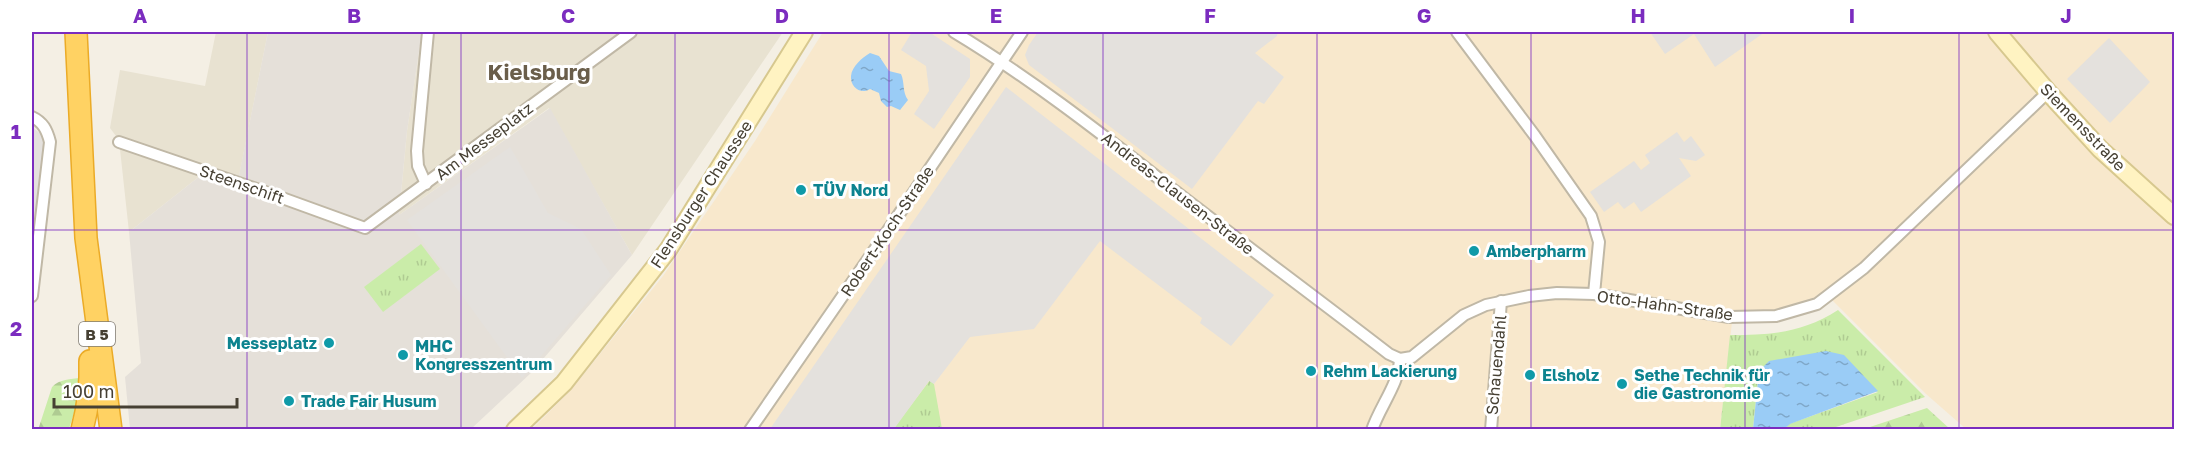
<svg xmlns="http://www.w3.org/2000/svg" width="2206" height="461" font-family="'Golos Text',sans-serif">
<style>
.residential{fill:#e8e2d1}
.commercial{fill:#f8e8cc}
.industrial{fill:#e5e0d9}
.grass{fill:url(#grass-tufts)}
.forest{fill:url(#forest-firs)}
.parking{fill:#e4e1dd}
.water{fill:url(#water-ripples)}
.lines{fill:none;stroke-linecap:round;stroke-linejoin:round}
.street-casing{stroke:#c0b8a6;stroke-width:14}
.secondary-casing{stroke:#d7c88f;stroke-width:20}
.highway-casing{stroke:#ebab27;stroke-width:24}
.street{stroke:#fff;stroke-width:10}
.secondary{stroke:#fff3c2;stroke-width:16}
.highway{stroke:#ffd263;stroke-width:21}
.grid{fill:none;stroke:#7b2cbf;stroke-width:1.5;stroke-opacity:0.55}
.culture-dot{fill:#0f9aa8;stroke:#fff;stroke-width:2}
.labels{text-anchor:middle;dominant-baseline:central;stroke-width:6;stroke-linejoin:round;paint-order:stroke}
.shield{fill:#fff;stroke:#7e7970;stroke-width:1.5}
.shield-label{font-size:15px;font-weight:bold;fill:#464033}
.street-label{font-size:16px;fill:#464033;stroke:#fff}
.culture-label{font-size:16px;font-weight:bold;fill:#0d838f;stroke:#fff;text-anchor:start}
.district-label{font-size:22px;font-weight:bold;fill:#6a5e4a;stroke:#fff}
.neatline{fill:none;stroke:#7b2cbf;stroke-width:2}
.grid-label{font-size:20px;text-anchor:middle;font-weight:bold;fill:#7b2cbf}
</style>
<defs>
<pattern id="grass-tufts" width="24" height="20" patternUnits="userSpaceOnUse" patternTransform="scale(1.5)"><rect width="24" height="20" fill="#caeca9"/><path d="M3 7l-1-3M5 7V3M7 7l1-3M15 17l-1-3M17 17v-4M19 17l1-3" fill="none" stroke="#afcb92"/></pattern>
<pattern id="forest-firs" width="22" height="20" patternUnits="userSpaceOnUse" patternTransform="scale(1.5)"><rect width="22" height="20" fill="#caeca9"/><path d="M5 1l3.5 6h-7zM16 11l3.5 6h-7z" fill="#afcb92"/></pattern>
<pattern id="water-ripples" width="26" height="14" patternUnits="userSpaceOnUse" patternTransform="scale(1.5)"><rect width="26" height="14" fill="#9accf6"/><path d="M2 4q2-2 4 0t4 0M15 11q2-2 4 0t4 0" fill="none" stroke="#7fa7c8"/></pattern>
</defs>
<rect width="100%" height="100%" fill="#f4efe4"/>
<!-- residential -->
<g class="residential">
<polygon points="216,32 268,32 239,176 210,168 129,232 119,140 110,128 120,70 205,86"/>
<polygon points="422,32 783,32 632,255 549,108 399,215 407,131"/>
</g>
<!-- commercial -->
<polygon class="commercial" points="823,32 2174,32 2174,429 1966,429 1926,394 1825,293 1815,299 1775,310 1733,313 1720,429 531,430 570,391 663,276 755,141"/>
<!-- industrial -->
<polygon class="industrial" points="268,32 422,32 407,131 399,215 550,108 632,255 532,372 471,429 130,429 125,377 141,363 129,232 210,168 239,175"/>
<!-- grass -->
<g class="grass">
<polygon points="421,244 440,269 383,312 364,287"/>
<path d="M1838 310 1925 397 1830 429H1784L1789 424 1878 392 1759 371 1753 429 1720 430 1730 335C1771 335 1802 333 1838 310Z"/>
<polygon points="930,380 934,384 942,429 893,429"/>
</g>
<!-- forest -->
<g class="forest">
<path d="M81 378 77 403 69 429 38 430 52 387C60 379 70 379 81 378Z"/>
<polygon points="1927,408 1950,429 1864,429"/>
</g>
<!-- parking -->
<g class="parking">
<polygon points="912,32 929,32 970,59 970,77 934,129 914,114 929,91 926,66 901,50"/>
<polygon points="1038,32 1278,32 1277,36 1255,53 1284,77 1264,104 1258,101 1192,189 1029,65 1025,55 1029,45"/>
<polygon points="1650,32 1765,32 1715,67 1694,34 1665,54"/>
<polygon points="2109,38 2150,82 2110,123 2067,79"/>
<polygon points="1006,87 1274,295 1231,346 1200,323 1202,318 1100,241 1034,329 970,337 934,384 929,381 894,429 770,429"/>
<polygon points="32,127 42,135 44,147 32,246"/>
<polygon points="1677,132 1684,142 1691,136 1705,155 1696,161 1679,158 1691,176 1641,212 1634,202 1624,209 1618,202 1604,212 1590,192 1634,161 1641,170 1650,163 1645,155"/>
<polygon points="510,147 548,213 581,229 611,275 522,378 407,220"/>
</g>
<!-- water -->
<g class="water">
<path d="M870 53 879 56 889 71 901 74C905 83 902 92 908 100L900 110 891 106 887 107 881 101 879 93 870 89C861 95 850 87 851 76 852 66 862 58 870 53Z"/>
<polygon points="1826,351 1844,355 1878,391 1790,424 1784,429 1753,429 1759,371 1769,361"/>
</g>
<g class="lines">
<defs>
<g id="street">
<path d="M954 32C1032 79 1103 135 1175 191 1246 246 1318 299 1389 354L1400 359"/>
<polyline points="1457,32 1535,136 1591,216 1599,242 1594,294"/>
<path d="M32 117C43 122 47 130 50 142L32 296"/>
<polyline points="119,142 274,195 365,228 631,32"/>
<polyline points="426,184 418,166 417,151 428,32"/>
<polyline points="1400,359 1412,357 1464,315 1486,305 1529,296 1557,293 1594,294 1729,317 1776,316 1817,304 1864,268 2048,92"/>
<polyline points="750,430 891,226 1022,32"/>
<path d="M1372 430C1380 406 1399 384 1400 359"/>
<polyline points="1491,430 1501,301"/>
</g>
<g id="secondary">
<polyline points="1997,32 2048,92 2100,149 2174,216"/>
<polyline points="515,430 564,383 668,250 804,32"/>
</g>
<g id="highway">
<polyline points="76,32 86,238 111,430"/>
<path d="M82 430C88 407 91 384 90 361"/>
</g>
</defs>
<!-- street casing -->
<use href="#street" class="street-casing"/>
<!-- secondary casing -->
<use href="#secondary" class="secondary-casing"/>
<!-- highway casing -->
<use href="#highway" class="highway-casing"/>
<!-- street -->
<use href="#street" class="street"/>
<!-- secondary -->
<use href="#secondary" class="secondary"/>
<!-- highway -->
<use href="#highway" class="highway"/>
</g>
<!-- grid -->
<path class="grid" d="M247 32V430M461 32V430M675 32V430M889 32V430M1103 32V430M1317 32V430M1531 32V430M1745 32V430M1959 32V430M32 230H2174"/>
<!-- markers -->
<g class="culture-dot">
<circle cx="801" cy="190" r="6"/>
<circle cx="1474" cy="251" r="6"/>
<circle cx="329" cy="343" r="6"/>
<circle cx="403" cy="355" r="6"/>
<circle cx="1311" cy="371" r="6"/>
<circle cx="1530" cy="375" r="6"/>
<circle cx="1622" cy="384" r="6"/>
<circle cx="289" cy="401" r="6"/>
</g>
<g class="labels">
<!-- shield labels -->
<rect class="shield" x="79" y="322" width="36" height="24" rx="4.5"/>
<g class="shield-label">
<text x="97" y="334">B 5</text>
</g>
<!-- street labels -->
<g class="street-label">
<text transform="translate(2083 127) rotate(46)">Siemensstraße</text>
<text transform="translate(484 141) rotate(-37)">Am Messeplatz</text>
<text transform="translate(242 184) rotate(19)">Steenschift</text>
<text transform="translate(1178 193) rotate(38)">Andreas-Clausen-Straße</text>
<text transform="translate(701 194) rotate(-57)">Flensburger Chaussee</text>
<text transform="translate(887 231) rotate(-56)">Robert-Koch-Straße</text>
<text transform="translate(1665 305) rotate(8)">Otto-Hahn-Straße</text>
<text transform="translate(1496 365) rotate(-85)">Schauendahl</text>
</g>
<!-- culture labels -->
<g class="culture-label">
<text x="813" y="190">TÜV Nord</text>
<text x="1486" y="251">Amberpharm</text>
<text x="317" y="343" text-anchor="end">Messeplatz</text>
<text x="415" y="346">MHC<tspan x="415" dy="18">Kongresszentrum</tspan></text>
<text x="1323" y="371">Rehm Lackierung</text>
<text x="1542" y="375">Elsholz</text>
<text x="1634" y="375">Sethe Technik für<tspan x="1634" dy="18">die Gastronomie</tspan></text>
<text x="301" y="401">Trade Fair Husum</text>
</g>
<!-- district labels -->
<g class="district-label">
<text x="539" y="71">Kielsburg</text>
</g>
</g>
<!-- border -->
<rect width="2206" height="461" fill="none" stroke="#ffffff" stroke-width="66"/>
<!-- scale -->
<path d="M54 398v9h183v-9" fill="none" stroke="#464033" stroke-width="3"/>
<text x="63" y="398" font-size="18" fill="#464033" stroke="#ffffff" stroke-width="4.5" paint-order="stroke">100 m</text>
<rect x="33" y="33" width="2140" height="395" class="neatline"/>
<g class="grid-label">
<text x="140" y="23">A</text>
<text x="354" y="23">B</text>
<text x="568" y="23">C</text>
<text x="782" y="23">D</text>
<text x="996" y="23">E</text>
<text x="1210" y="23">F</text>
<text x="1424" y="23">G</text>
<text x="1638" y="23">H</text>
<text x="1852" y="23">I</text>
<text x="2066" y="23">J</text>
<text x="16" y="139">1</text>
<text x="16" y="336">2</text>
</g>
</svg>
